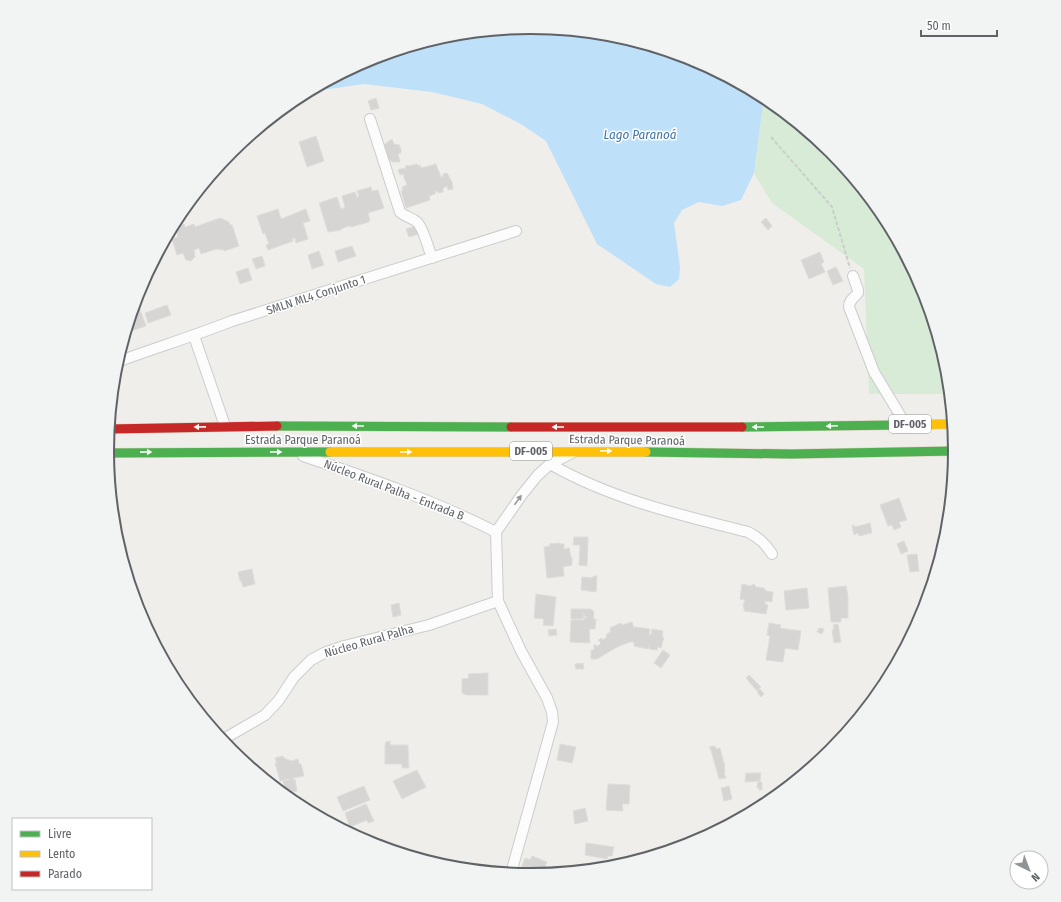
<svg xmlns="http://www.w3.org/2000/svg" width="1061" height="902" font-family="'Fira Sans Condensed',sans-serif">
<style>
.green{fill:#d8ebd6}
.water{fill:#bfe0f9}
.building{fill:#d6d5d3;stroke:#deddd9}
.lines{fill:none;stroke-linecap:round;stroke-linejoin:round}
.street-casing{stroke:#cbcccc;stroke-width:12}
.fast-casing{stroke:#d7ceb8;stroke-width:10}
.slow-casing{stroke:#d7ceb8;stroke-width:10}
.jam-casing{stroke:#d7ceb8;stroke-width:10}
.path{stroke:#cacfcc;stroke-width:2;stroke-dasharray:4 2;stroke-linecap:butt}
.street{stroke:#fdfcfc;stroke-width:10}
.fast{stroke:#4caf50;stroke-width:9}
.slow{stroke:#ffc107;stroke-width:9}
.jam{stroke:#c62828;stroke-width:9}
.oneway{fill:#f6fbf6}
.oneway2{fill:#96999c}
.labels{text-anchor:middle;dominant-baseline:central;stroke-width:3;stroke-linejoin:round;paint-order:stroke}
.shield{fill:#fff;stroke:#8f9295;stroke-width:1}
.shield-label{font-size:11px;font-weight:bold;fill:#5f6368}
.street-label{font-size:12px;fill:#5f6368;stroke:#fff}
.water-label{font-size:13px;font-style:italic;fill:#4174aa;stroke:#fff}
.rim{fill:none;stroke:#5f6368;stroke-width:2}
</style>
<rect width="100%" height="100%" fill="#efeeea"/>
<!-- green -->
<polygon class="green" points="764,97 830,151 883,216 922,289 946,369 949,394 869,394 864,269 772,203 754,173"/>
<!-- water -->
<polygon class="water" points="531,27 613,35 693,59 764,97 754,173 741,200 722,206 699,202 682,210 674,223 680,267 679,279 670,287 656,284 597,244 546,141 519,123 482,104 432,92 364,84 315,91 285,107 295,98 368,59 448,35"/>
<!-- building -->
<g class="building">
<polygon points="376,98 379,108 371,110 368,101"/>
<polygon points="316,136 324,161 307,167 299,142"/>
<polygon points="392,139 394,144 400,145 399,147 401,148 401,152 400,154 399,153 398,154 400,162 392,162 387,158 384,149 385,144"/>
<polygon points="417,164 418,166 420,165 421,168 436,164 441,177 443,176 443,174 447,173 452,182 453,189 448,190 447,186 443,188 443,192 438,193 436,190 435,194 429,196 430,200 406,208 401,191 403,190 402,187 407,185 403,174 400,175 398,170 404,168 405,170 406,165 409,166"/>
<polygon points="371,187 372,191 378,190 384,208 368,213 370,221 366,223 350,227 349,226 341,229 341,230 328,232 319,203 337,197 341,209 345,207 342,196 355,192 357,197 359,196 357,191"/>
<polygon points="278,209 281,219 306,209 310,221 303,223 308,239 296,243 295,238 292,239 293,241 268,250 266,245 269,244 265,233 263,234 257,216"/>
<polygon points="220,218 229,222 230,225 232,225 239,246 224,251 224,250 216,249 201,254 199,248 194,250 195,257 191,261 186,260 183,253 177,255 172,239 178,237 176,227 184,224 185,227 194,224 195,227"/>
<polygon points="766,218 772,226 768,230 761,222"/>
<polygon points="416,226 419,234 409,237 406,229"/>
<polygon points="352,246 356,256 338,262 335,251"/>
<polygon points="319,251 324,265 312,269 308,255"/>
<polygon points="820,252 824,262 821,264 825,272 809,279 801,260"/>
<polygon points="262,256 265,266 256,269 252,259"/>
<polygon points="836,267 843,281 833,285 827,271"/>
<polygon points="248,268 252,280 240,284 236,272"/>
<polygon points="138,304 146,326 125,333 134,305"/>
<polygon points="167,305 171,315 148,323 145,313"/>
<polygon points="899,498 907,520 899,522 901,527 894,530 892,525 888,526 880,505"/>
<polygon points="870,523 872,533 859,536 858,533 854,535 852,526 854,525 855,527"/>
<polygon points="574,537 588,537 587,566 579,565 580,545 573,545"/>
<polygon points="904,541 908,551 901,554 897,544"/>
<polygon points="560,543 560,544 564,544 564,549 569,548 571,557 572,557 572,565 563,567 564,576 547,578 544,547 550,546 549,544"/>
<polygon points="917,554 919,571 910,572 907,555"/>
<polygon points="252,569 255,584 243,587 241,581 240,581 238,572"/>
<polygon points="593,576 597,576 596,592 581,590 582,577 593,578"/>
<polygon points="742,584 751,586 754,584 756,587 764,588 766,591 773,592 772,602 765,601 765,604 768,605 766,614 744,611 744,607 743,606 745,600 740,599"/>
<polygon points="846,586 848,596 848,618 841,618 841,622 831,622 828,588"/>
<polygon points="807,588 809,608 786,610 784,591"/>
<polygon points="536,594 556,597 553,626 543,625 544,619 534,618"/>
<polygon points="399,603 401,615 393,617 391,605"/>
<polygon points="571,609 591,609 594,612 593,619 596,619 595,629 589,629 590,643 570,642 571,620 584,620 585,617 587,617 584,616 584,613 583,619 571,619"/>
<polygon points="632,622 634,628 634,627 650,629 649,635 651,635 652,629 663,631 662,637 664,637 661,648 658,647 657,650 649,649 649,645 648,649 634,646 634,642 630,642 617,647 597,659 591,659 591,650 594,650 594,645 597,645 597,647 601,643 598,640 602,638 603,640 607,637 606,635 611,631 610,628 621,623 622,625"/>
<polygon points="769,623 781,625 780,628 801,631 798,650 785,648 783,662 766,660 770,636 767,635"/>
<polygon points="838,624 841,642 834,643 832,630 834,630 833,625"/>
<polygon points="819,628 824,629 822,634 817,632"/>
<polygon points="556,629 557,635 549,636 548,630"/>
<polygon points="663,650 670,655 661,668 654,663"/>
<polygon points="583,663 584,669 576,669 575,664"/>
<polygon points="488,673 488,695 466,695 462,693 462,679 469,678 468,674"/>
<polygon points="749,675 761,687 757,691 746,678"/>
<polygon points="760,689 764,694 761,697 757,692"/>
<polygon points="390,741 390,745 408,745 409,768 402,768 402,764 385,764 385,745 386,742"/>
<polygon points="560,744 576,747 572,763 557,760"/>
<polygon points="715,746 716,749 720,748 725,767 724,767 725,773 724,773 726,778 719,779 711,750 709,747"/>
<polygon points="283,756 284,758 291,761 298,759 299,764 301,764 304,776 293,778 293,780 295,779 297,791 285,794 283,781 289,780 288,779 280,781 275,763 277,763 275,758"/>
<polygon points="417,770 426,787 402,799 393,781"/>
<polygon points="746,773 761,773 760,781 745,782"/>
<polygon points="758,782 762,782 762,790 759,790 759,788 757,788"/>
<polygon points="608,784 630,785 629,804 622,804 623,811 606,810"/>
<polygon points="364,786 370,800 343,811 337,797"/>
<polygon points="729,786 732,799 724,801 721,788"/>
<polygon points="366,804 374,821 368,823 367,820 350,827 345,813"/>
<polygon points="585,808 588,821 575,824 573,811"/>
<polygon points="586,843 614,847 612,856 608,856 607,859 585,855"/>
<polygon points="532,856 547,862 542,874 530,875 519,874 525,858 530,860"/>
</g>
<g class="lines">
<defs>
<g id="street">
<path d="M370 119 400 212C405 217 411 217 417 222 423 227 429 250 432 258"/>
<path d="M853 276 858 290V293C854 298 849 300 849 307L874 372 906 425"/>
<polyline points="194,336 225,426"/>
<path d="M117 362C155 348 194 336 232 321L516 231"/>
<path d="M303 456C369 478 433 500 496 532"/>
<path d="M550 464C611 499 680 515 748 532 759 538 765 543 772 554"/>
<polyline points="222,740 265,715 279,700 294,677 311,660 324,653 344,646 429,625 498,601"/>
<polyline points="511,873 553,722 552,712 547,698 521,651 498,601 496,532 521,496 537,476 550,464 572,453"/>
</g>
<g id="fast">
<polyline points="277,426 511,427"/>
<polyline points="742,427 900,425"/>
<polyline points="646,452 791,454 954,451"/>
<polyline points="107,453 330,452"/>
</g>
<g id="slow">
<polyline points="900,425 952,424"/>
<polyline points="330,452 646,452"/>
</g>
<g id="jam">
<polyline points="511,427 742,427"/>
<polyline points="109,429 277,426"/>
</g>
</defs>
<!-- street casing -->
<use href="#street" class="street-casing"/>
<!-- fast casing -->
<use href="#fast" class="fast-casing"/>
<!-- slow casing -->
<use href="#slow" class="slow-casing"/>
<!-- jam casing -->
<use href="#jam" class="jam-casing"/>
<!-- path -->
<polyline class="path" points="771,137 832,207 850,268"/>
<!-- street -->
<use href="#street" class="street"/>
<!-- fast -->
<use href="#fast" class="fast"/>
<!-- slow -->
<use href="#slow" class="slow"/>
<!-- jam -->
<use href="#jam" class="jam"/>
</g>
<!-- one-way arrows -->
<defs><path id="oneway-solid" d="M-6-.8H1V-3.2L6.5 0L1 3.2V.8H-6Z"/></defs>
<g class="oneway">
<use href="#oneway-solid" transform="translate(358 426) rotate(-180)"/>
<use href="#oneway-solid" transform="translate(832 426) rotate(178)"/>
<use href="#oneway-solid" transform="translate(200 427) rotate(179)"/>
<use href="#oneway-solid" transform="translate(558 427) rotate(-180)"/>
<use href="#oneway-solid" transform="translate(758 427) rotate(-180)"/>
<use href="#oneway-solid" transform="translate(606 451) rotate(1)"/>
<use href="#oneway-solid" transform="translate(146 452) rotate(-1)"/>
<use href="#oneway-solid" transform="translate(276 452) rotate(1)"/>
<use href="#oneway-solid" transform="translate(406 452)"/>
</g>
<use class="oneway2" href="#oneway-solid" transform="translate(518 500) rotate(-54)"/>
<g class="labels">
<!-- shield labels -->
<g class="shield">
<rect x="889" y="415" width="42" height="18" rx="3"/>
<rect x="510" y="442" width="42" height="18" rx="3"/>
</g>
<g class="shield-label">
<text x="910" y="424">DF-005</text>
<text x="531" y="451">DF-005</text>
</g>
<!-- street labels -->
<g class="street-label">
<text transform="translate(316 295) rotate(-18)">SMLN ML4 Conjunto 1</text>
<text x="303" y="440">Estrada Parque Paranoá</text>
<text transform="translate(627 440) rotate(1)">Estrada Parque Paranoá</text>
<text transform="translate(394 490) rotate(21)">Núcleo Rural Palha - Entrada B</text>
<text transform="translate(369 641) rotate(-16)">Núcleo Rural Palha</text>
</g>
<!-- water labels -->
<g class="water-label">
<text x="640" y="134">Lago Paranoá</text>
</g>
</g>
<!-- crop -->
<path d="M0 0H1061V902H0ZM114 451a417 417 0 1 1 834 0a417 417 0 1 1-834 0Z" fill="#f2f3f3" fill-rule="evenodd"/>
<path class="rim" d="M114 451a417 417 0 1 1 834 0a417 417 0 1 1-834 0Z"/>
<!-- legend -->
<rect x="12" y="818" width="140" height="72" fill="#ffffff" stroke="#bfc1c3"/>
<rect x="20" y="831" width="20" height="6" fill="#4caf50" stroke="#bfc1c3"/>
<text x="48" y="838" font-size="12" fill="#5f6368">Livre</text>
<rect x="20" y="851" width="20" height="6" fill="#ffc107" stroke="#bfc1c3"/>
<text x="48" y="858" font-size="12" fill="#5f6368">Lento</text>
<rect x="20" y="871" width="20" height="6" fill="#c62828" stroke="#bfc1c3"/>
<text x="48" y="878" font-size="12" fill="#5f6368">Parado</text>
<!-- north arrow -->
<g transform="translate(1029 870) rotate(138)"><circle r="19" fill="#ffffff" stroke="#bfc1c3"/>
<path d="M0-3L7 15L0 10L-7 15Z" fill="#919496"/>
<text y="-6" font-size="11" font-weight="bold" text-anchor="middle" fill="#5f6368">N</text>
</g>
<!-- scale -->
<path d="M921 30v6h76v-6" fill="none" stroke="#5f6368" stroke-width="2"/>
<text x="927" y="30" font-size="12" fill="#5f6368" stroke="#ffffff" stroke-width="3" paint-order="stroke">50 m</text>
</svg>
